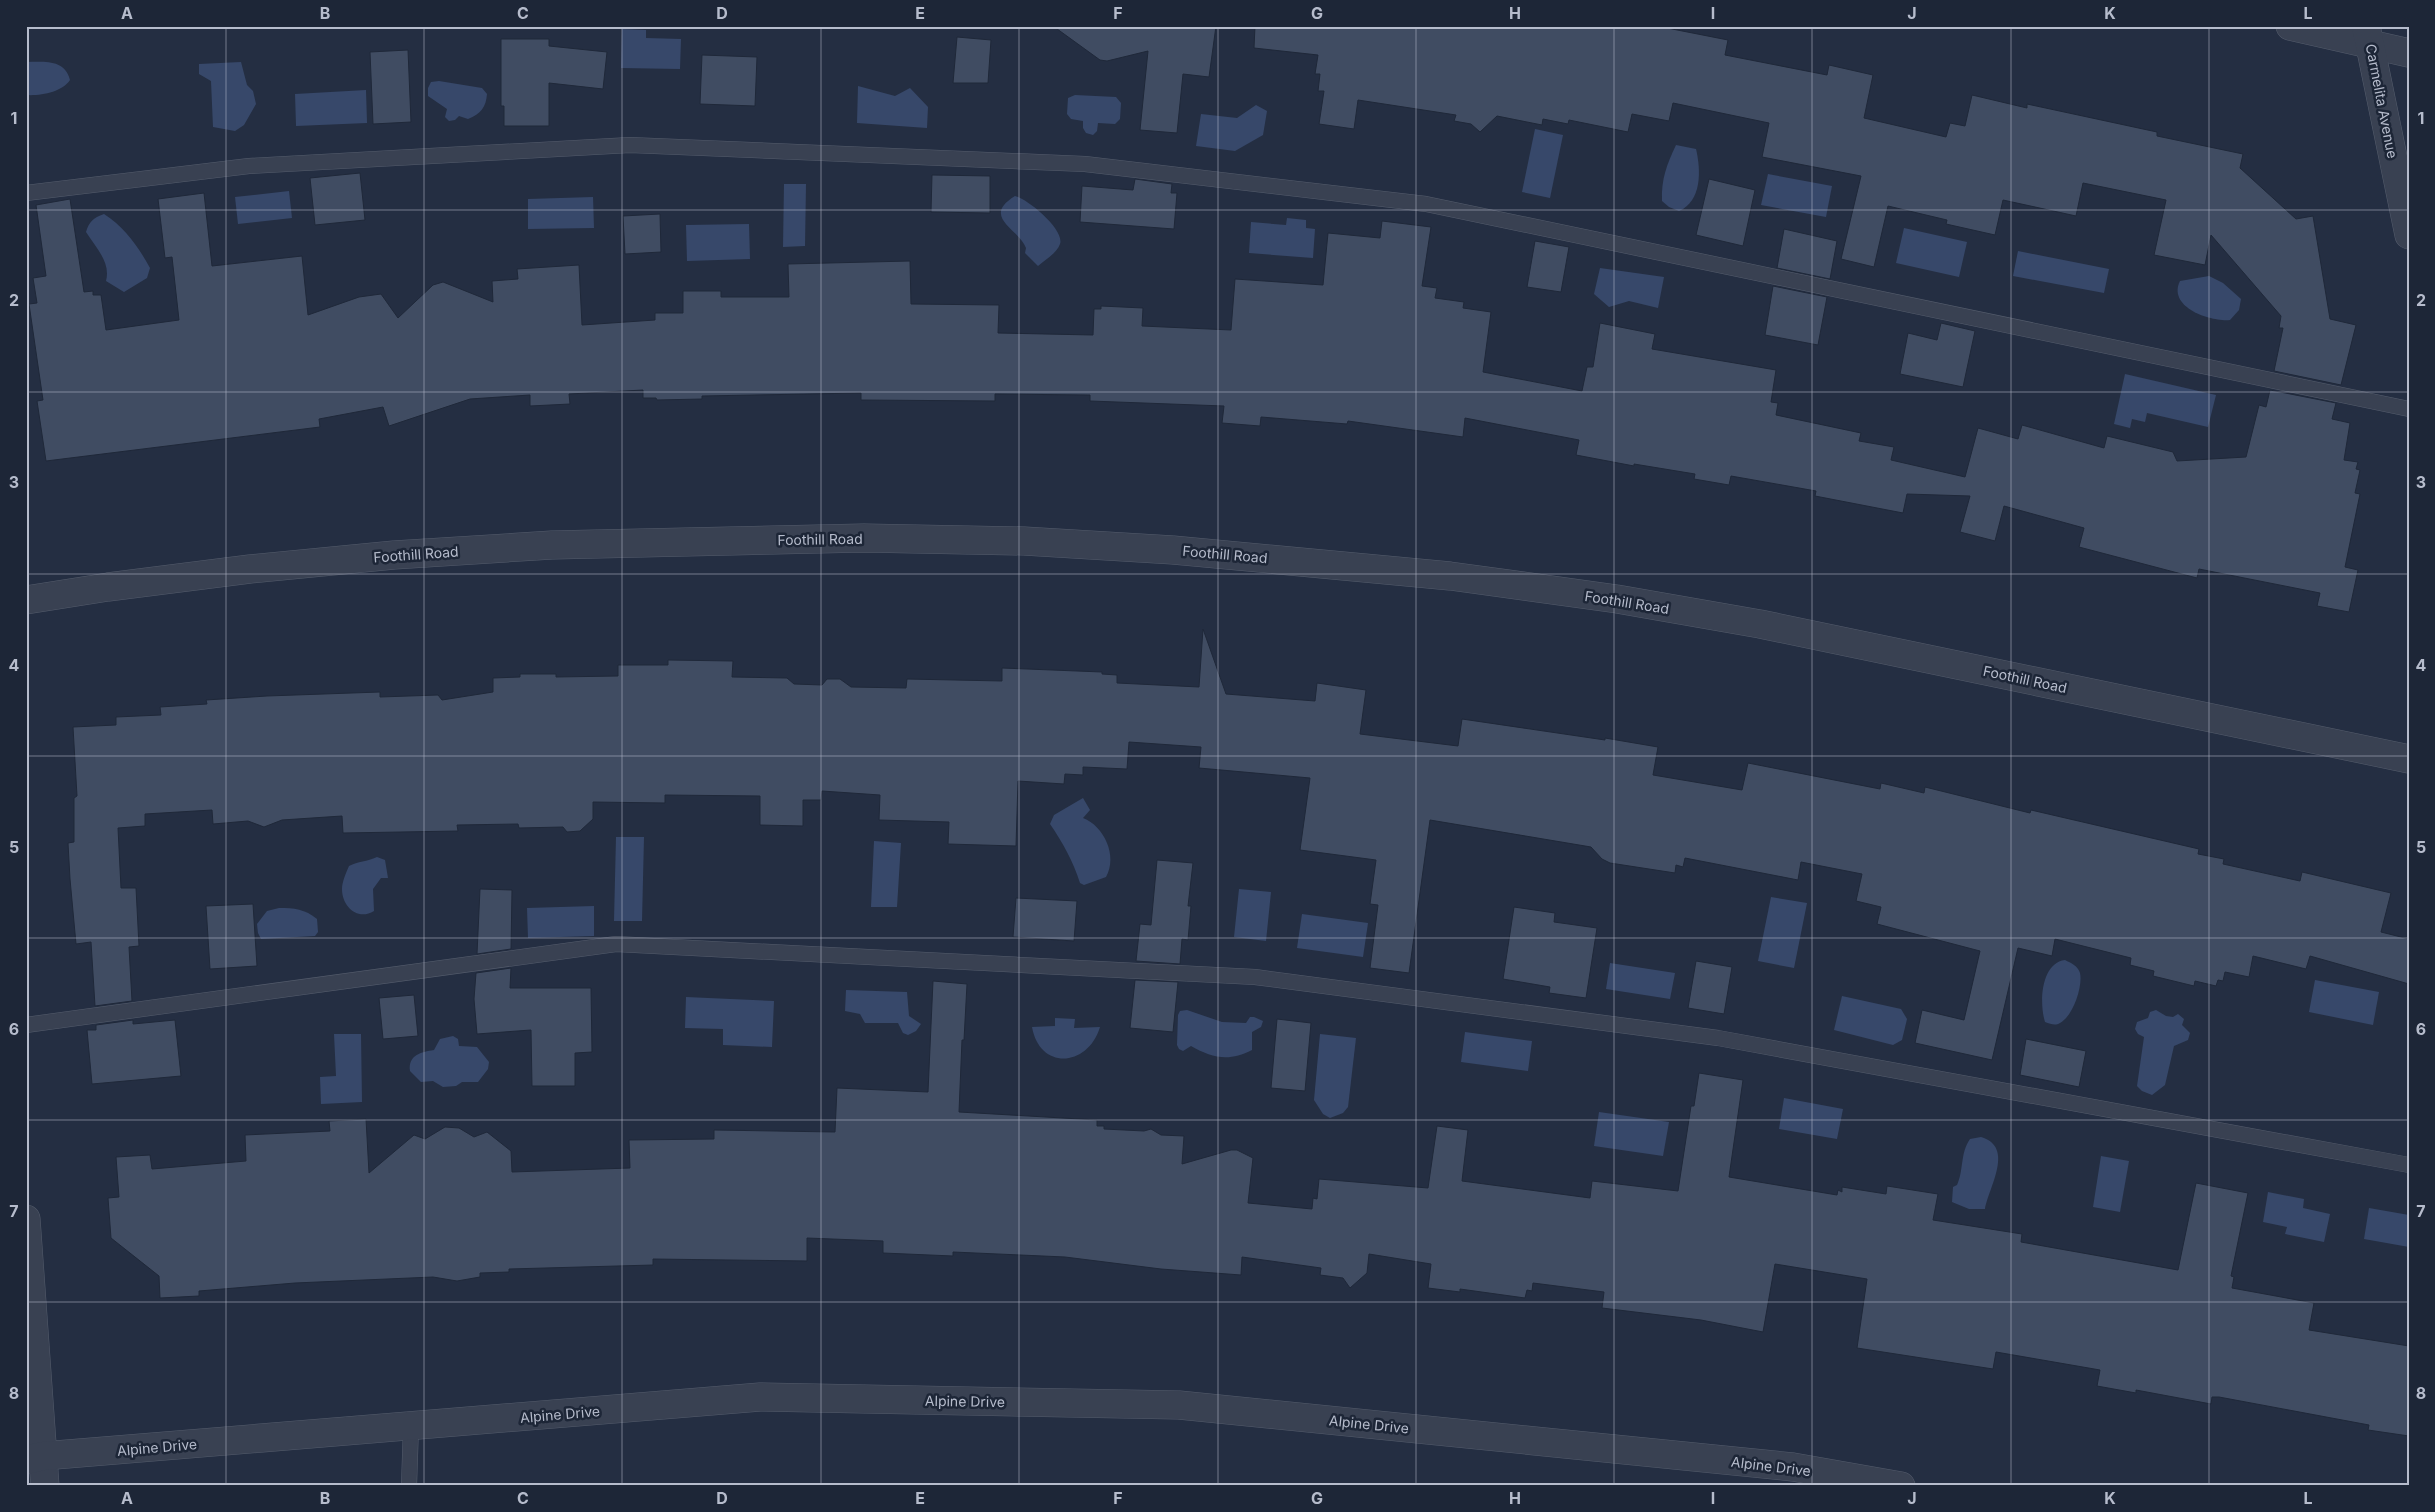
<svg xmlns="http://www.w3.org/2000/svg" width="2435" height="1512" font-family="Inter,sans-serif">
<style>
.water{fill:#37486a}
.building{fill:#404c62;stroke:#1f2839}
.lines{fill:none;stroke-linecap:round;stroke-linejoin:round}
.lane-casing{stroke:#545c6c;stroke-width:16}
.street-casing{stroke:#545c6c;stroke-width:29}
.lane{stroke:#394152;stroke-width:15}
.street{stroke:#394152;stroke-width:28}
.grid{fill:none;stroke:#b6bccc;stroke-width:1;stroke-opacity:0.55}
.labels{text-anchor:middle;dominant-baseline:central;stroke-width:5;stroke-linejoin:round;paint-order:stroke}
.street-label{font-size:14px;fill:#b6bccc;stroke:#1d2637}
.neatline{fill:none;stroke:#b6bccc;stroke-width:2}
.grid-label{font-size:16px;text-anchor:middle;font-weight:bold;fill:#b6bccc}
</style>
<rect width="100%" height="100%" fill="#242e42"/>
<!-- water -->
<g class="water">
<polygon points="622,29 646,30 646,38 681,39 680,69 621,68"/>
<path d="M26 62C44 62 65 59 70 80 62 92 41 96 26 95Z"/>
<polygon points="241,62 247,85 253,91 256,104 244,125 235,131 213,127 211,81 199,74 199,64"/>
<path d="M439 81 482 88 487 94C486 107 481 114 468 119L459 116 455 120 449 121 445 117 447 109 428 96V88L431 82Z"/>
<polygon points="858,86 895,96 910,88 928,107 927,128 857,123"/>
<polygon points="366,90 367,123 296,126 295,94"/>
<polygon points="1075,95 1116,97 1121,103 1120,119 1115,124 1098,123 1097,131 1093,135 1086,133 1083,128 1083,121 1071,119 1067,114 1068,98"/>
<polygon points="1256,105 1267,111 1263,135 1235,151 1196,146 1201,114 1237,118"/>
<polygon points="1535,129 1563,135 1550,198 1522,192"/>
<path d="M1676 145 1696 149C1701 170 1702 201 1679 211L1669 207 1662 201C1661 179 1667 164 1676 145Z"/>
<polygon points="1768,174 1832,186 1826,217 1761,205"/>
<polygon points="784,184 806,184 805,246 783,247"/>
<polygon points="289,191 292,218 238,224 235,197"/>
<path d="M1015 196C1028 199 1065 230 1060 244 1057 253 1045 260 1038 266L1025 253 1026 248C1018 228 981 217 1015 196Z"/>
<polygon points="593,197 594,228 528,229 528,199"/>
<path d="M104 214C125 227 139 248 150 268L147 278 124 292 106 281C111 262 96 248 86 232 89 222 93 218 104 214Z"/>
<polygon points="1287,218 1306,220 1306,228 1315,229 1313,258 1249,253 1251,222 1286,225"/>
<polygon points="749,224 750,259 687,261 686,225"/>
<polygon points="1904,228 1967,242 1959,277 1896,263"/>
<polygon points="2018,251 2109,269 2104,293 2013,276"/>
<polygon points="1600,268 1664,277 1658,308 1629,301 1609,307 1594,294"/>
<path d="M2209 276 2223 283 2241 299 2239 310 2230 320C2210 322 2167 307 2180 281Z"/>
<polygon points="2125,374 2216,395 2208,427 2147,413 2145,422 2132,419 2130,428 2114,424"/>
<path d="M1083 798 1090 810 1083 818C1104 826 1118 856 1106 877L1084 885 1080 883C1073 861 1063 843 1050 824L1054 815Z"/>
<polygon points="616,837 644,837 642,921 614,921"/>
<polygon points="874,841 901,843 897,907 871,907"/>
<path d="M377 857 385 860 388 878H381L373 889 374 911C358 921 342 907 342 889 342 882 346 873 349 866 358 861 367 862 377 857Z"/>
<polygon points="1239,889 1271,892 1266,941 1234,937"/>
<polygon points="1771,897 1807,903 1794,968 1758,961"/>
<polygon points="594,906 594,936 528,938 527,908"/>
<path d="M279 908C294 908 305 909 317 919L318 932 315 936 261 939 258 933 257 924 267 911Z"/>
<polygon points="1302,914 1368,923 1363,957 1297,948"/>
<path d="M2065 960C2071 963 2078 966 2080 973 2083 986 2073 1016 2060 1023 2055 1026 2051 1024 2045 1022 2039 1003 2041 963 2065 960Z"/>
<polygon points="1610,963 1675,973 1670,999 1606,989"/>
<polygon points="2315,980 2379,992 2373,1025 2309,1012"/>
<polygon points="846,990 907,992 909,1016 921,1024 916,1031 908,1035 903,1033 898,1023 865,1023 860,1014 845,1011"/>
<polygon points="1842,996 1901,1009 1907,1019 1902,1040 1893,1045 1834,1030"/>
<polygon points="686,997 774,1001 772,1047 723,1045 723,1029 685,1028"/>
<path d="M1187 1010 1222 1022 1246 1023 1250 1017H1254L1263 1021 1261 1027 1252 1032V1050C1229 1062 1212 1058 1191 1046L1183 1051 1179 1049 1177 1045 1178 1015 1180 1011Z"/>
<polygon points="2156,1010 2166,1016 2173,1017 2178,1014 2184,1019 2182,1025 2190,1033 2188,1040 2174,1046 2165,1085 2152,1095 2142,1091 2137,1086 2144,1037 2138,1034 2135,1029 2137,1022 2148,1018 2150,1012"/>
<path d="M1055 1018 1075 1019 1074 1028 1100 1027C1088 1067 1040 1071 1032 1027L1055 1026Z"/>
<polygon points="1465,1032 1532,1041 1528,1071 1461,1062"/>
<polygon points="334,1034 361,1034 362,1102 321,1104 320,1077 336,1076"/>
<polygon points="1320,1034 1356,1038 1348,1107 1343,1113 1330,1118 1323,1114 1314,1100"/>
<path d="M453 1036 458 1039 459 1046 477 1047 489 1062 488 1069 478 1082H462L456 1086 443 1087 433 1081 421 1082 410 1071C408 1055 421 1052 434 1050L440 1039Z"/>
<polygon points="1784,1098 1843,1109 1837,1139 1779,1129"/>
<polygon points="1599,1112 1669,1122 1663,1156 1594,1146"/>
<path d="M1981 1137C2015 1147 1989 1187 1985 1209H1969L1952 1202 1953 1187 1957 1185C1964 1170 1960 1153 1970 1139Z"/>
<polygon points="2101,1156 2129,1161 2120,1212 2093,1207"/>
<polygon points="2268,1192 2304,1199 2303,1208 2330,1214 2324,1242 2285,1234 2287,1227 2263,1222"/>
<polygon points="2369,1208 2409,1215 2409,1247 2364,1239"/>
</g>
<!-- building -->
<g class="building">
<polygon points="1053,26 1216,26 1209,77 1183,74 1177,133 1140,130 1148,51 1107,61 1100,60"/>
<polygon points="1255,26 1657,26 1728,40 1725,55 1827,75 1829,65 1873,75 1864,118 1946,137 1950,123 1965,126 1972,95 2027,108 2027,104 2157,132 2157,136 2243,154 2240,168 2296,219 2313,216 2330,319 2356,325 2341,385 2274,371 2283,328 2279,328 2281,316 2211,235 2205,265 2154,255 2166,200 2083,183 2076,216 2003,200 1995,235 1946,224 1947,220 1888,206 1874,267 1841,259 1861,176 1762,157 1769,123 1673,103 1669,121 1632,114 1628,132 1569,120 1568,124 1543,119 1542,125 1497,116 1480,132 1471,124 1454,121 1456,115 1358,100 1354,129 1319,124 1324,91 1318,91 1320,74 1315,74 1318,55 1254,48"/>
<polygon points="957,37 991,40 988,83 953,83"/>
<polygon points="501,39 549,39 549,46 607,52 603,89 549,83 549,126 504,126 504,106 501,106"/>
<polygon points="408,50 411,122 373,124 370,52"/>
<polygon points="702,55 757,57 755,106 700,104"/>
<polygon points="360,173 365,220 315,225 310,178"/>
<polygon points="932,175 990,176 990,213 931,212"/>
<polygon points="1135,179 1172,184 1171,193 1177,193 1174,229 1080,222 1082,186 1133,190"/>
<polygon points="1709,179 1755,190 1743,246 1696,235"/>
<polygon points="204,193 212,266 302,256 308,315 359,297 381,294 398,318 433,285 443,282 493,302 492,281 518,279 517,269 579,265 582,325 655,320 655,313 683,313 683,291 721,291 721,297 789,297 788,264 910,261 911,304 999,305 998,333 1093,335 1094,309 1101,309 1101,306 1143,308 1142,326 1231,330 1235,279 1323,285 1328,233 1380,238 1382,221 1431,227 1422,286 1437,288 1435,298 1464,302 1463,308 1491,312 1483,372 1582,391 1587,367 1593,367 1600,323 1655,334 1652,349 1776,370 1771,402 1778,403 1776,415 1861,433 1859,441 1894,447 1891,460 1965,477 1978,428 2018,439 2022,425 2104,448 2107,436 2173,452 2177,461 2246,457 2259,405 2266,407 2270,390 2336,403 2332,419 2350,423 2344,460 2358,462 2356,469 2360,470 2355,493 2360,494 2345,567 2358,570 2349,612 2317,606 2320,593 2199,569 2197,578 2079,547 2084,528 2004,506 1995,541 1960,532 1970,496 1907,494 1903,513 1815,496 1816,491 1731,476 1729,485 1694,479 1695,474 1634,464 1634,466 1576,455 1579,440 1465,418 1463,437 1348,421 1347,424 1261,417 1260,426 1222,423 1224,406 1090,401 1090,395 995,394 995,401 861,400 861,393 702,396 702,399 657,400 656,398 643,398 643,390 569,394 570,404 530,406 530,395 470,399 389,426 383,407 319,419 320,427 46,461 37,401 43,400 29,304 37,303 33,278 46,276 36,205 70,199 84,292 93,291 93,295 101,295 106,330 179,320 172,257 165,258 158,199"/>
<polygon points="660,214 661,252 625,254 623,216"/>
<polygon points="1784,229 1837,241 1830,279 1777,268"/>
<polygon points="1535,241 1569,247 1561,292 1527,287"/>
<polygon points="1773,286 1827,297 1818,345 1765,335"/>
<polygon points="1941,323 1975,331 1963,387 1900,374 1908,333 1937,340"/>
<polygon points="1203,629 1226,694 1315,701 1317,683 1366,690 1360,734 1458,746 1462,719 1605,740 1605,738 1658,747 1653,775 1742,790 1748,763 1880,789 1881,783 1924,793 1925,787 2030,813 2031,810 2199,849 2198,854 2224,859 2223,864 2300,881 2302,872 2391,893 2381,932 2409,939 2409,984 2310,956 2306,969 2253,956 2249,977 2225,972 2223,981 2218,980 2216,986 2195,981 2194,986 2153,976 2154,971 2130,965 2131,958 2055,939 2052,956 2018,948 1992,1060 1915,1043 1922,1010 1964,1020 1980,951 1877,924 1881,907 1856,901 1862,874 1801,862 1798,880 1685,858 1683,867 1676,865 1675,873 1610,863 1602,859 1591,847 1430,820 1409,973 1370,968 1378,905 1370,904 1376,860 1300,850 1310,778 1199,768 1201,747 1129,742 1127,769 1083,767 1083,775 1065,774 1064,784 1018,781 1016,846 948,844 949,822 879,820 880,795 822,791 821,800 803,800 803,826 760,825 760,796 665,795 665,803 593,802 593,819 580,831 567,832 563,827 519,828 518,824 457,825 458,831 343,833 342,816 282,820 264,827 248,821 213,824 212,810 145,814 145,826 118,828 121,888 136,888 139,946 129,947 132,1001 95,1006 91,942 76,944 70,879 68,843 74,842 74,798 77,796 73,727 116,725 116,717 161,715 160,707 207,704 206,700 267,696 380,692 380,697 438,695 442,700 493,692 493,678 520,677 520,674 556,674 556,677 618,676 618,665 668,665 668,660 733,661 732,677 787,678 794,684 822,685 827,679 840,679 851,687 906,688 907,679 1002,681 1002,668 1102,672 1102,674 1117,675 1117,683 1199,687"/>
<polygon points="1157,860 1193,863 1188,906 1191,906 1188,940 1182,939 1180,964 1136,961 1140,924 1151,925"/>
<polygon points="480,889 512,890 511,949 477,954"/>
<polygon points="1016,898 1077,901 1074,941 1013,937"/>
<polygon points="253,904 257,966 210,969 206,906"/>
<polygon points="1514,907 1555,913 1554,922 1597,928 1586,998 1549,993 1550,987 1503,979"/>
<polygon points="1696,961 1732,967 1724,1014 1688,1008"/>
<polygon points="511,968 510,988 591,988 592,1052 575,1053 575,1086 532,1086 531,1030 477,1034 474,999 476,973"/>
<polygon points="1135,980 1178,982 1173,1032 1130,1028"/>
<polygon points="933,981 967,984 964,1040 962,1040 959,1112 1097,1120 1097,1126 1104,1126 1104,1129 1144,1131 1151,1129 1161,1135 1184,1136 1182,1164 1231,1150 1237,1150 1253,1158 1248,1203 1312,1209 1313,1198 1317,1199 1319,1179 1428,1188 1437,1126 1468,1130 1462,1181 1590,1198 1592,1181 1678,1191 1691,1106 1694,1106 1699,1073 1743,1080 1729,1177 1837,1195 1838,1190 1842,1192 1842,1187 1886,1194 1887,1186 1938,1194 1933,1220 2022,1234 2021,1242 2178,1270 2196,1183 2248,1193 2231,1276 2234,1277 2232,1288 2314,1303 2309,1330 2409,1346 2409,1436 2368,1430 2369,1425 2219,1397 2212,1397 2211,1404 2136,1390 2136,1393 2097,1386 2100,1370 1996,1352 1993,1369 1857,1348 1867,1279 1775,1264 1763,1332 1701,1320 1602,1308 1604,1292 1533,1283 1532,1291 1527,1290 1525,1298 1460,1289 1460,1292 1428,1288 1431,1264 1369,1254 1367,1273 1350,1288 1343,1278 1320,1275 1321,1268 1242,1257 1241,1275 1161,1269 1065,1257 953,1252 953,1256 883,1253 883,1241 807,1238 807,1261 653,1259 653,1265 509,1269 509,1272 480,1273 480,1277 457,1281 433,1277 295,1283 199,1291 199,1296 160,1298 159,1276 111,1238 108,1198 119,1197 116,1157 150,1155 152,1169 246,1161 245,1135 330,1131 329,1121 366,1119 369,1173 414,1135 425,1139 445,1127 459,1128 474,1137 487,1132 511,1151 512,1172 630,1168 629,1140 714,1139 714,1130 835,1132 837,1088 928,1092"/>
<polygon points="414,995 418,1036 383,1039 379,998"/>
<polygon points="1277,1019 1311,1023 1305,1091 1271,1088"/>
<polygon points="133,1020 133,1024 175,1020 181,1076 92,1084 87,1030 96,1030 96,1025"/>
<polygon points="2026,1039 2086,1051 2079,1087 2020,1075"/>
</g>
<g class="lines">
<defs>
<g id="lane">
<polyline points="26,193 249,166 630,145 1085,164 1426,204 2409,409"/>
<polyline points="26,1025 616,944 1255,977 1718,1038 2409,1165"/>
<polyline points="409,1486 411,1426"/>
</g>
<g id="street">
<polyline points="2290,26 2409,53"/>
<polyline points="2366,26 2409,235"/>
<polyline points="26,600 108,587 250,569 394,555 552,545 864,538 1024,541 1173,550 1450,576 1617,599 1760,624 2409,759"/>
<polyline points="26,1219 45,1486"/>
<polyline points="26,1460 43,1456 760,1397 1179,1405 1793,1467 1901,1486"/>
</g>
</defs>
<!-- lane casing -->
<use href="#lane" class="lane-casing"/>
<!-- street casing -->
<use href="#street" class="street-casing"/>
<!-- lane -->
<use href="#lane" class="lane"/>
<!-- street -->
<use href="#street" class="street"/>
</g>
<!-- grid -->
<path class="grid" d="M226 26V1486M424 26V1486M622 26V1486M821 26V1486M1019 26V1486M1218 26V1486M1416 26V1486M1614 26V1486M1812 26V1486M2011 26V1486M2209 26V1486M26 210H2409M26 392H2409M26 574H2409M26 756H2409M26 938H2409M26 1120H2409M26 1302H2409"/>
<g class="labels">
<!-- street labels -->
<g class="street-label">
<text transform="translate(2382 101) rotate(79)">Carmelita Avenue</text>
<text transform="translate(820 539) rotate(-1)">Foothill Road</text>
<text transform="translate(416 554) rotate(-4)">Foothill Road</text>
<text transform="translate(1225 554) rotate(5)">Foothill Road</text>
<text transform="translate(1627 602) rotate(9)">Foothill Road</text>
<text transform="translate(2025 679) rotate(12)">Foothill Road</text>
<text transform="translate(965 1401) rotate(1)">Alpine Drive</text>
<text transform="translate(560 1414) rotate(-5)">Alpine Drive</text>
<text transform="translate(1369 1424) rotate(6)">Alpine Drive</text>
<text transform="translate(157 1447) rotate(-5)">Alpine Drive</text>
<text transform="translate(1771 1466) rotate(7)">Alpine Drive</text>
</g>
</g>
<!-- border -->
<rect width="2435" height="1512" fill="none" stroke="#1d2637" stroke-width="55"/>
<rect x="28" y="28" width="2380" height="1456" class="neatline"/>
<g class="grid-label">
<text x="127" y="19">A</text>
<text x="325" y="19">B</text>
<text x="523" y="19">C</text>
<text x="722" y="19">D</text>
<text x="920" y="19">E</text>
<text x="1118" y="19">F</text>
<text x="1317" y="19">G</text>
<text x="1515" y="19">H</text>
<text x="1713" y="19">I</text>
<text x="1912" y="19">J</text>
<text x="2110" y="19">K</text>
<text x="2308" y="19">L</text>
<text x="14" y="124">1</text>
<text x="2421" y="124">1</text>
<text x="14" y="306">2</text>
<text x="2421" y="306">2</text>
<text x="14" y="488">3</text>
<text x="2421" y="488">3</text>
<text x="14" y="671">4</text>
<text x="2421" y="671">4</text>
<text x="14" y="853">5</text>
<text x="2421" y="853">5</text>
<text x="14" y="1035">6</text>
<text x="2421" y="1035">6</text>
<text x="14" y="1217">7</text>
<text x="2421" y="1217">7</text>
<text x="14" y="1399">8</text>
<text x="2421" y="1399">8</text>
<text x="127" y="1504">A</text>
<text x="325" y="1504">B</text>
<text x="523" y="1504">C</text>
<text x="722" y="1504">D</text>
<text x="920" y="1504">E</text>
<text x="1118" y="1504">F</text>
<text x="1317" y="1504">G</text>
<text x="1515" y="1504">H</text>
<text x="1713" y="1504">I</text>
<text x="1912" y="1504">J</text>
<text x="2110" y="1504">K</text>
<text x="2308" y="1504">L</text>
</g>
</svg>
